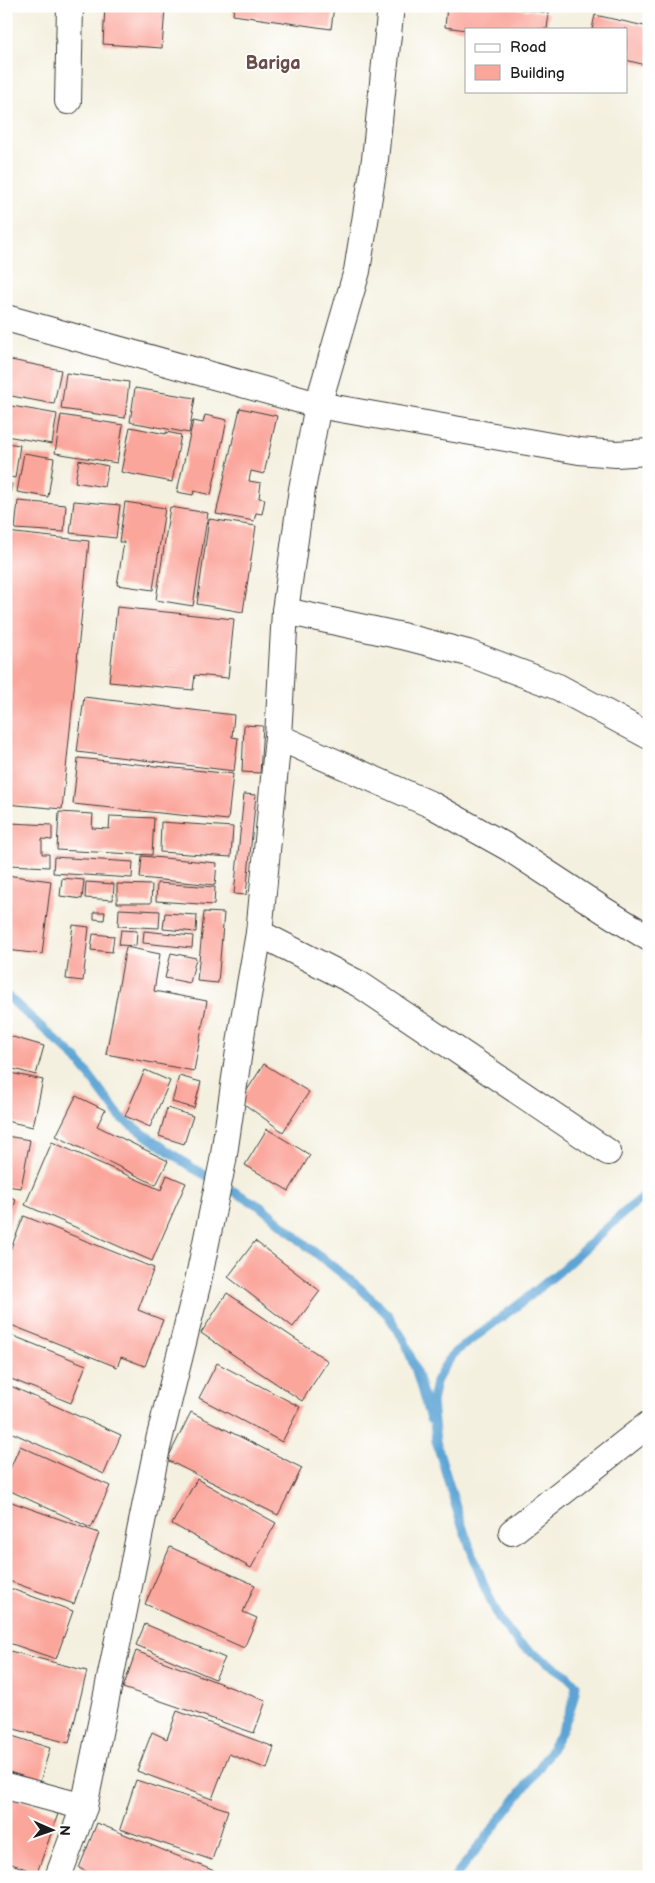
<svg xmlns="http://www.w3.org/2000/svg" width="655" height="1883" font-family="'Balsamiq Sans',sans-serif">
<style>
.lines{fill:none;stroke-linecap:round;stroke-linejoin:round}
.stream{stroke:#5da4d4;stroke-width:9}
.building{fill:#fba69b}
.street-casing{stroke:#3c3c39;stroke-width:28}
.street{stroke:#fff;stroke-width:26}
.labels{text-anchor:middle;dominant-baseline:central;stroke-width:4;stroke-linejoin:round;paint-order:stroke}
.district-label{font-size:18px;font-weight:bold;fill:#6a4c48;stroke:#fff}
</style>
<rect width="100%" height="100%" fill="#fff"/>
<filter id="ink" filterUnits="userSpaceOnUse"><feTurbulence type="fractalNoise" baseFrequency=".02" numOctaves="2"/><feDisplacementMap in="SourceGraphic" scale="10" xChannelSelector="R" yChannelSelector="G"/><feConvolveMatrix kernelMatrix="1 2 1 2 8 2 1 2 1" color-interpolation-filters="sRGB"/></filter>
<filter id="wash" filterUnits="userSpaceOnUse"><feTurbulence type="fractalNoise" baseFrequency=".0096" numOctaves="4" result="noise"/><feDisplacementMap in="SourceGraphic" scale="20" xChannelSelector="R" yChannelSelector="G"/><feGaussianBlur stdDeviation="1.12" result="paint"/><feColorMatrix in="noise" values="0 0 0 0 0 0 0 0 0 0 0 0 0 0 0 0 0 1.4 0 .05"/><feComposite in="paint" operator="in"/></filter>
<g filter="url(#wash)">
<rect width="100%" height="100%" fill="#f4f0df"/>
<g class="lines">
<!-- stream -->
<g class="stream">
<polyline points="6,995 77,1059 121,1118 191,1167 263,1208 307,1246 359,1287 388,1315 405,1342 416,1371 430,1419"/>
<path d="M455 1877C472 1855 489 1833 507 1810 534 1776 571 1730 576 1685L565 1674 518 1643 500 1620 485 1588 459 1517 436 1441 432 1402 436 1382 444 1367 455 1352 522 1302 560 1271 629 1208 649 1193"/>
</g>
</g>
<g id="blocks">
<!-- building -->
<g class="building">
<polygon points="105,6 165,9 162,48 103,44"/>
<polygon points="234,6 334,6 331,29 233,15"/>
<polygon points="447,6 499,6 549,13 547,29 466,30 445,27"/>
<polygon points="595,15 649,27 649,66 626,60 626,29 592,29"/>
<polygon points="6,359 61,370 54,404 6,395"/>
<polygon points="66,373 129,382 125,418 61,409"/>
<polygon points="135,388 195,398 189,433 130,422"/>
<polygon points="6,405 57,414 52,444 6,436"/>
<polygon points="240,408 277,416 264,474 251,471 249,481 261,483 259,498 265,499 262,514 256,513 254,521 216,514"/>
<polygon points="61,415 123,425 117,463 55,453"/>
<polygon points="205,415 227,420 211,495 194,491 193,495 177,492 193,421 203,423"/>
<polygon points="130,427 166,434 166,432 181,435 172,482 121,472"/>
<polygon points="6,443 20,445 15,478 6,476"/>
<polygon points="24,453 54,458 48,497 17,492"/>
<polygon points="79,460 108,466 104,487 75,482"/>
<polygon points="6,482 12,484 7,511 6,511"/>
<polygon points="18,501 66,505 64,532 15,529"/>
<polygon points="74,501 120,505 116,538 70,533"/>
<polygon points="125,502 165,508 153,590 117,585 124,542 119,542"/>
<polygon points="170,507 208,513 193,606 156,600"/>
<polygon points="209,519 256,526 243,612 197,604"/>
<polygon points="6,532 89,541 62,809 6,804"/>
<polygon points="117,607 234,619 228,678 195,675 193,690 109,682"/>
<polygon points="84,697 234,715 232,737 238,738 234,771 77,752"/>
<polygon points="244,725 263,726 260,773 242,772"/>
<polygon points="78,758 233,774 228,820 73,804"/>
<polygon points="244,794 256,795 246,895 234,894"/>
<polygon points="59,812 93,814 92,828 109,829 110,816 154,818 152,855 57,850"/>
<polygon points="161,822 233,827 231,857 160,852"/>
<polygon points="10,823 52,825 52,840 42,839 42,854 49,854 49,867 9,865"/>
<polygon points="142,856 217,863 215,885 140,878"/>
<polygon points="54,857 133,862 132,878 53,873"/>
<polygon points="6,875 51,881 42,954 6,950"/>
<polygon points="62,878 84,880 82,899 60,896"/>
<polygon points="86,882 114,884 113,900 85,898"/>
<polygon points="157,883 215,887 214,905 156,901"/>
<polygon points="117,884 152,885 151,903 117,903"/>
<polygon points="119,909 160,911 159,928 118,926"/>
<polygon points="94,912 105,912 104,920 94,919"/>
<polygon points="204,912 224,913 218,983 197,981"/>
<polygon points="165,913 197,915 196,932 163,929"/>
<polygon points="73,925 89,927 83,981 66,979"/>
<polygon points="121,930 137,931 136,946 119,945"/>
<polygon points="144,931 193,936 192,948 143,943"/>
<polygon points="93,934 114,936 112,952 91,950"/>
<polygon points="126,947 160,954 154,991 207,1001 194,1071 106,1054"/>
<polygon points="171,953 196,958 190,983 165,978"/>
<polygon points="6,1035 44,1046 36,1075 6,1067"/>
<polygon points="264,1064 309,1092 283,1132 240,1101"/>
<polygon points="145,1070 170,1081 150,1127 125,1116"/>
<polygon points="6,1072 43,1080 33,1127 6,1121"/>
<polygon points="179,1076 201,1082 194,1108 172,1102"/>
<polygon points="76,1096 105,1110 97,1126 168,1161 156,1185 56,1136"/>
<polygon points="167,1108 193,1116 184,1144 159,1136"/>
<polygon points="267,1129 310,1155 289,1191 245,1165"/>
<polygon points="6,1136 30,1140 21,1188 6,1186"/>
<polygon points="52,1142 161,1190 167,1175 186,1183 152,1261 25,1205"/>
<polygon points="6,1196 16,1199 7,1233 6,1233"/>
<polygon points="24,1216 154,1268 138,1310 163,1320 145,1366 121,1357 117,1367 6,1323 6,1260"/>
<polygon points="255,1241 320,1291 293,1327 228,1277"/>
<polygon points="227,1293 328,1361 302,1401 201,1333"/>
<polygon points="6,1333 86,1365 71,1403 6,1377"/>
<polygon points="217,1363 300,1407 282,1442 199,1398"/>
<polygon points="6,1384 121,1435 104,1474 6,1430"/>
<polygon points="191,1412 302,1468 278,1515 167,1460"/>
<polygon points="20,1446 110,1486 91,1528 6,1489 6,1478"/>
<polygon points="197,1479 276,1523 251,1568 172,1524"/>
<polygon points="6,1500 99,1533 74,1604 6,1580"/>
<polygon points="170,1547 255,1585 243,1612 257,1618 244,1648 145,1604"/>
<polygon points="6,1587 73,1611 56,1659 6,1642"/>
<polygon points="145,1624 225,1658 215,1679 136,1645"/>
<polygon points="6,1650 87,1671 69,1743 6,1727"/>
<polygon points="136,1651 266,1701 254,1733 123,1688"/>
<polygon points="177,1711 274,1747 267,1769 229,1754 212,1799 137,1771 152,1732 167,1739"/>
<polygon points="6,1734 50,1748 40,1782 6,1771"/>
<polygon points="136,1780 228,1810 212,1860 120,1829"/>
<polygon points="6,1795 58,1814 37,1873 6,1862"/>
<polygon points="97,1823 229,1877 92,1877 93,1875 79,1868"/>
</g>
</g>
</g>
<g filter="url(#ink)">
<use href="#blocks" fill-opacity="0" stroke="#3c3c39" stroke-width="1"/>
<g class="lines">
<defs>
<g id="street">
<polyline points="68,101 70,6"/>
<polyline points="6,318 318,405 579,451 616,454 649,452"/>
<polyline points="285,611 402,636 468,653 558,687 649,736"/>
<polyline points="278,737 432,805 509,848 605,911 649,938"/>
<polyline points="259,933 359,984 608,1152"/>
<polyline points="512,1532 649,1424"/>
<polyline points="6,1786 84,1807"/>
<polyline points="58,1877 84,1807 157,1448 197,1286 223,1161 242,1030 259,933 278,737 285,611 302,489 318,405 357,271 375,159 391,6"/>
</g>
</defs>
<!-- street casing -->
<use href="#street" class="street-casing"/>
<!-- street -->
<use href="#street" class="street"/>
</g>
</g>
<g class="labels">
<!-- district labels -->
<g class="district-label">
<text x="273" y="63">Bariga</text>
</g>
</g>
<!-- margin -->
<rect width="655" height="1883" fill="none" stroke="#fff" stroke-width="25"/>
<!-- legend -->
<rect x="465" y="28" width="162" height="65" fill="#ffffff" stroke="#a4a4a4"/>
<rect x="475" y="44" width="25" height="8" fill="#ffffff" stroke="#a4a4a4"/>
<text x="510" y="52" font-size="15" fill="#1c1c1c">Road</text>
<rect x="475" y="65" width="25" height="15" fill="#fba69b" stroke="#a4a4a4"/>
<text x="510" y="78" font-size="15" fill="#1c1c1c">Building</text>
<!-- north arrow -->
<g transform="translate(52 1830) rotate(92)" stroke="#ffffff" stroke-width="4" paint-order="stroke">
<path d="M0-4L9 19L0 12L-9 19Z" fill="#1c1c1c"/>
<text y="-8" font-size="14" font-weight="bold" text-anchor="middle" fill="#1c1c1c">N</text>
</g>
</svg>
